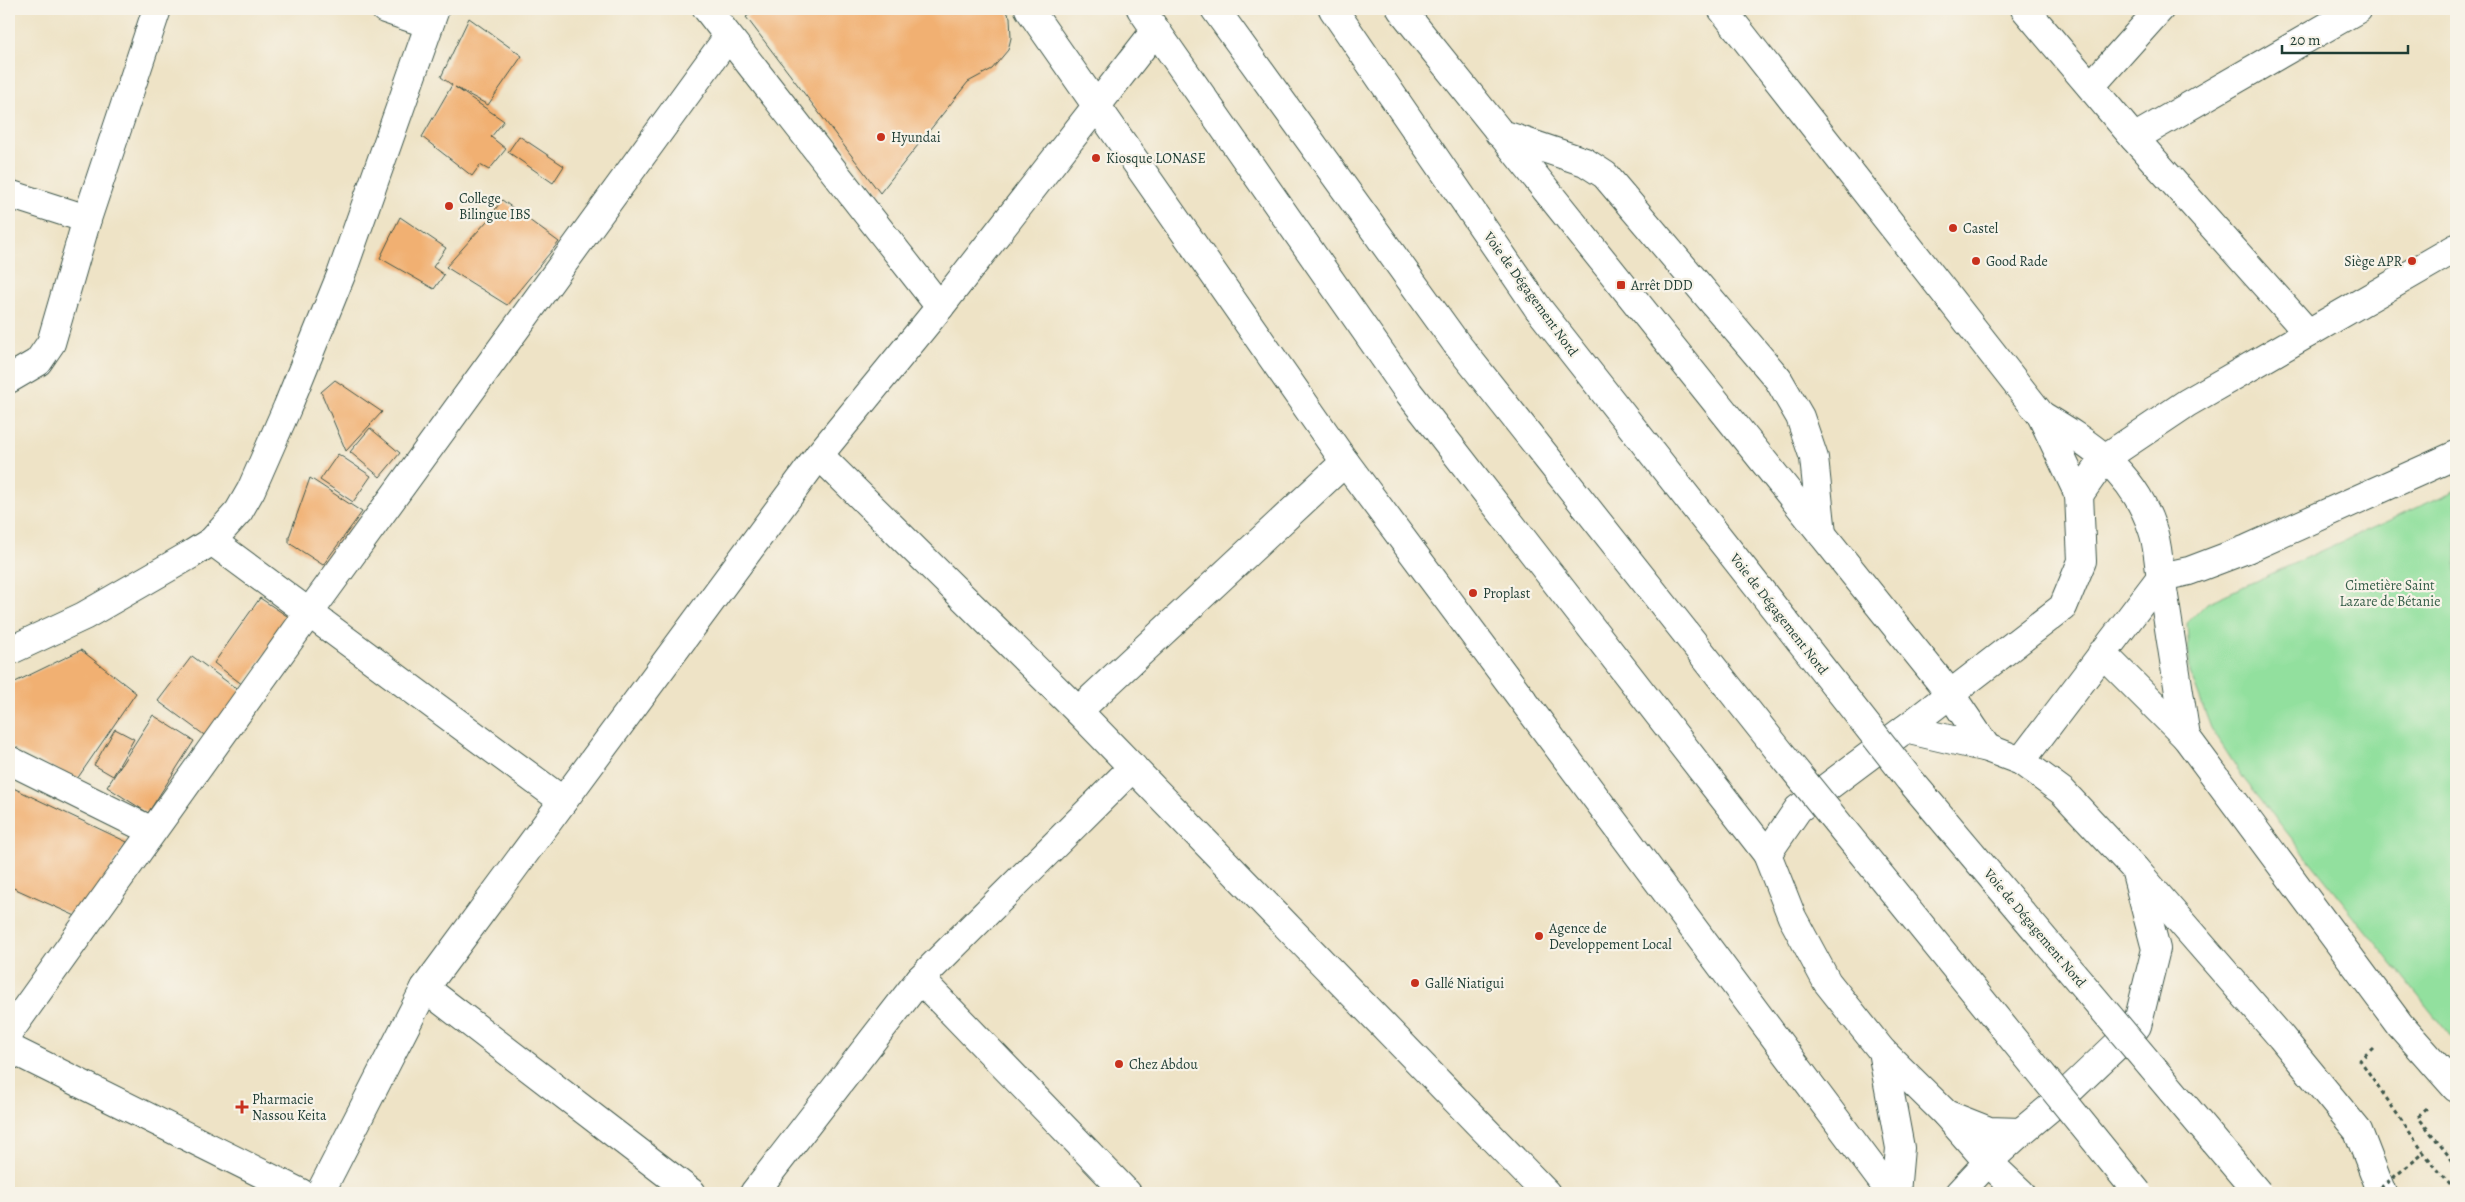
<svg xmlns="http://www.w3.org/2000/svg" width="2465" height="1202" font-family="Alegreya,serif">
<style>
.green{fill:#92e09e;stroke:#588e69}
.building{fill:#f1b072}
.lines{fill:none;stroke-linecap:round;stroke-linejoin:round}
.minor-casing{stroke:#3e564a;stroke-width:30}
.highway-casing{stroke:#3e564a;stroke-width:30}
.path{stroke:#3e564a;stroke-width:3;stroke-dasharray:4 4;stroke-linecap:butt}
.minor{stroke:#fff;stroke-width:28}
.highway{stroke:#fff;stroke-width:28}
.highway-bridge-casing{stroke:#3e564a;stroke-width:30;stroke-linecap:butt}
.path-bridge{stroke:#3e564a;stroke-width:3;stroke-dasharray:4 4;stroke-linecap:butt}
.highway-bridge{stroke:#fff;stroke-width:28}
.poi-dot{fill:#c8321e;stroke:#f7f3e8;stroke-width:2}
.labels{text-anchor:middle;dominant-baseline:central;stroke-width:4.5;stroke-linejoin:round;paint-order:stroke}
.poi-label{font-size:14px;fill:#1f3d34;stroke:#f7f3e8;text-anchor:start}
.street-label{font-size:14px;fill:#1f3d34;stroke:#f7f3e8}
.park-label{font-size:14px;fill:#365e49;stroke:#f7f3e8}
</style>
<rect width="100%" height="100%" fill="#f7f3e8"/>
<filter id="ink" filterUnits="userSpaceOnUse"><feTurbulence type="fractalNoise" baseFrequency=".02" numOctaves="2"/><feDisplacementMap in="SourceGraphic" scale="10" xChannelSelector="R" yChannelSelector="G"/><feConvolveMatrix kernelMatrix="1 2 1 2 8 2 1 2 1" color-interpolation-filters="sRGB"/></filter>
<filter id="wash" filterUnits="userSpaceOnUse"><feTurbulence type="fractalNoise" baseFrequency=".0096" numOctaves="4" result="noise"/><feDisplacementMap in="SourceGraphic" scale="20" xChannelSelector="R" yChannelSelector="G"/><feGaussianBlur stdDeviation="1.12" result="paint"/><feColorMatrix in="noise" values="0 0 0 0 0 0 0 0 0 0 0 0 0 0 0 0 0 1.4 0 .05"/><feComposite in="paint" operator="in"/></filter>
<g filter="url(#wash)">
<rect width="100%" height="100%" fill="#eee3c6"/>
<!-- green -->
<polygon class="green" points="2456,490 2456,1043 2244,779 2211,728 2190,672 2187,623 2207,603"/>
<g id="blocks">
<!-- building -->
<g class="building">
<polygon points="758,9 1005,9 1010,17 1011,38 1008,50 992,69 968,82 880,193 746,17"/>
<polygon points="469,18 522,56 488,105 455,87 504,121 491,137 506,149 489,170 480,165 472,176 422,137 452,85 441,77"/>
<polygon points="519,136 564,166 553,183 508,152"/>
<polygon points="502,200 559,242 507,305 446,267 487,221"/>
<polygon points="400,217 446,248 433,267 444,275 434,289 380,258"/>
<polygon points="335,380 382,412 346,451 321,392"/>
<polygon points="370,428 400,453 380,477 350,452"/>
<polygon points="338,454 371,476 353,502 320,480"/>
<polygon points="310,478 362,512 323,565 289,543 289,537"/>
<polygon points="260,598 290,618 243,685 214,663"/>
<polygon points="81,650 136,693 77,779 9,746 9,685"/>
<polygon points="192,656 241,692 207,737 158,701"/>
<polygon points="153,715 194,741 148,813 107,787"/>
<polygon points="115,729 134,739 113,776 94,765"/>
<polygon points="9,786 127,842 80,918 9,886"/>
</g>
</g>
</g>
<g filter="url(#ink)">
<use href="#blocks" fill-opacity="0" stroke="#3e564a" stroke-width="1"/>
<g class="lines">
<defs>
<g id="minor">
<polyline points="385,9 429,24"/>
<polyline points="707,9 940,307"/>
<polyline points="1029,9 1345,462 1891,1193"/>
<polyline points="1722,9 2041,415 2079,495 2082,561 2063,607 1905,729"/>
<polyline points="2025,9 2134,138 2308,333"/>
<polyline points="2091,86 2160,9"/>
<polyline points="1499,133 1585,162 1605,175 1778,379 1800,417 1814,458 1822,534"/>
<polyline points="2134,138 2358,9"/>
<polyline points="9,194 87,219"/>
<polyline points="9,379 38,362 51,343 87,219 157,9"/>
<polyline points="819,455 1078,711 1546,1193"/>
<polyline points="2079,495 2105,458 2187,403 2456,248"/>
<polyline points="212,541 563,801"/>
<polyline points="9,651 84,616 190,555 212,541 239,511 251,490 287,408 341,275 435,9"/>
<polyline points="2102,653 2186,737 2400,1025 2456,1088"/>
<polyline points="1078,711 1345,462"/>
<polygon points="1905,729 1987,748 2021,761 2063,792 2135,869 2156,949 2137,1026 2057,1102 2021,1132 1989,1131 1946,1114 1882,1051 1827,982 1792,917 1767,854 1798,809"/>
<polyline points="2186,737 2161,577 2189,571 2247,549 2456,455"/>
<polyline points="9,760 152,831"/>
<path d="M2021 761 2161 577C2158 562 2158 543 2152 528 2133 471 2090 444 2041 415"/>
<polyline points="920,979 1127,1193"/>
<polyline points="425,988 692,1193"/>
<polyline points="9,1032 309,613 728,37"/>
<polyline points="9,1048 301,1193"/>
<polyline points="1882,1051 1900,1148 1896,1193"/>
<polyline points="320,1193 425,988 819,455 940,307 1155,31"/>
<polyline points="754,1193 920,979 1133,767"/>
<polyline points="1959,1193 1988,1162 2021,1132"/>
</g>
<g id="highway">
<polyline points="1141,9 1409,393 1767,854"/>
<polyline points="1215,9 1456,343"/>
<polyline points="1333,9 1538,308"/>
<polyline points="1401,9 1951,695 1987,748"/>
<polyline points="2135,869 2281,1037 2358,1131 2382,1193"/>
<polyline points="1946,1114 1988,1162 2021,1193"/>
</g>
</defs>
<!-- minor casing -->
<use href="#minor" class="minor-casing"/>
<!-- highway casing -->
<use href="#highway" class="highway-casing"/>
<!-- path -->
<g class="path">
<polyline points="2373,1048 2360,1060 2424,1153 2456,1192"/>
<polyline points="2427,1109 2418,1117 2456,1165"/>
</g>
<!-- minor -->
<use href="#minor" class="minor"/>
<!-- highway -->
<use href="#highway" class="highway"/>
<defs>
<g id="highway-bridge">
<polyline points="1538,308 1909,779 2258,1193"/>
<polyline points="1456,343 1780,752 2138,1193"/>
</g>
</defs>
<!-- highway-bridge casing -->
<use href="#highway-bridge" class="highway-bridge-casing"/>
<!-- path-bridge -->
<polyline class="path-bridge" points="2374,1193 2424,1153"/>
<!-- highway-bridge -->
<use href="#highway-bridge" class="highway-bridge"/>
</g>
</g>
<!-- markers -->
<g class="poi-dot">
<circle cx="881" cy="137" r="5"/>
<circle cx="1096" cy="158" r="5"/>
<circle cx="449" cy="206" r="5"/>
<circle cx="1953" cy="228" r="5"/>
<circle cx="1976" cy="261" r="5"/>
<circle cx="2412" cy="261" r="5"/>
<rect x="1616" y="280" width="10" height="10" rx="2.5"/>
<circle cx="1473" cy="593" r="5"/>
<circle cx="1539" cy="936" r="5"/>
<circle cx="1415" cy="983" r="5"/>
<circle cx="1119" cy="1064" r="5"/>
<path d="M239.5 1099.5h5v5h5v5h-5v5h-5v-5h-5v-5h5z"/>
</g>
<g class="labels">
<!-- poi labels -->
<g class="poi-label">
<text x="891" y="137">Hyundai</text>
<text x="1106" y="158">Kiosque LONASE</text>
<text x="459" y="198">College<tspan x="459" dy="16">Bilingue IBS</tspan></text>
<text x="1963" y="228">Castel</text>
<text x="1986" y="261">Good Rade</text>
<text x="2402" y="261" text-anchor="end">Siège APR</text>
<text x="1631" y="285">Arrêt DDD</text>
<text x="1483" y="593">Proplast</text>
<text x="1549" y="928">Agence de<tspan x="1549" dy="16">Developpement Local</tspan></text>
<text x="1425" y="983">Gallé Niatigui</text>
<text x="1129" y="1064">Chez Abdou</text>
<text x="252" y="1099">Pharmacie<tspan x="252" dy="16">Nassou Keita</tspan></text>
</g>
<!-- street labels -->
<g class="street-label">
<text transform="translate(1531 294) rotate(54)">Voie de Dégagement Nord</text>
<text transform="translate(1779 614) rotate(52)">Voie de Dégagement Nord</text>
<text transform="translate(2035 928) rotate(50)">Voie de Dégagement Nord</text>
</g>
<!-- park labels -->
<g class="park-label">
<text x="2390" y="585">Cimetière Saint<tspan x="2390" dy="16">Lazare de Bétanie</tspan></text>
</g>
</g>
<!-- margin -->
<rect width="2465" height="1202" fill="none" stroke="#f7f3e8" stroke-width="30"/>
<!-- scale -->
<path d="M2282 45v8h126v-8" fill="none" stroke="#1f3d34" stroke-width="2.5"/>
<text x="2290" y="45" font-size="15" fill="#1f3d34" stroke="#f7f3e8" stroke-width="4" paint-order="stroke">20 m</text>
</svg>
